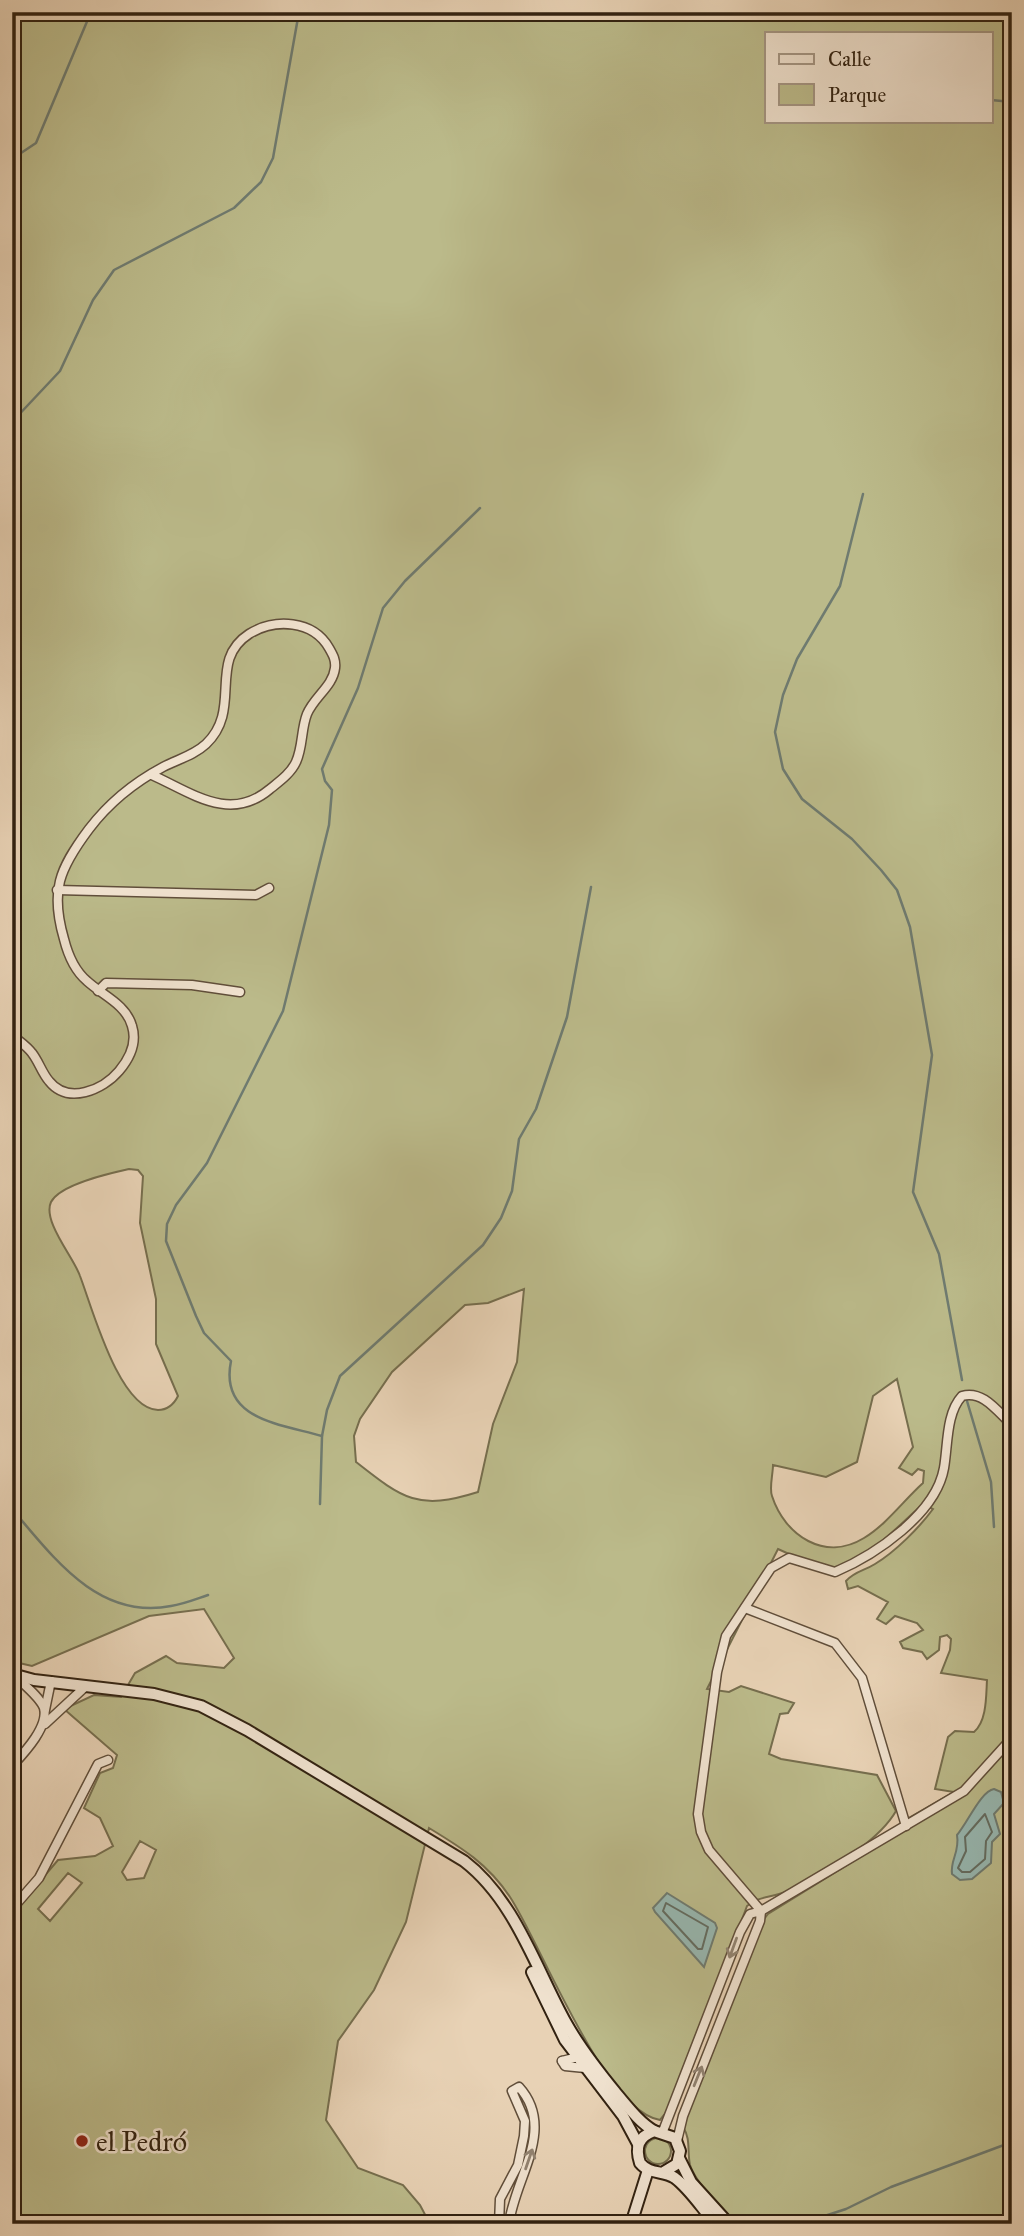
<svg xmlns="http://www.w3.org/2000/svg" width="1024" height="2236" font-family="'IM FELL Great Primer',serif">
<style>
.green{fill:#bbba8a;stroke:#766e4e;stroke-width:2;fill-rule:evenodd}
.water{fill:#97b7b0;stroke:#6f7b70;stroke-width:2}
.lines{fill:none;stroke-linecap:round;stroke-linejoin:round}
.shore{stroke:#646c60;stroke-width:2}
.stream{stroke:#6f7b70;stroke-width:2.5}
.street-casing{stroke:#604e3a;stroke-width:11}
.secondary-casing{stroke:#322211;stroke-width:14}
.street{stroke:#f0e2cf;stroke-width:8}
.secondary{stroke:#f0e2cf;stroke-width:10}
.oneway{stroke:#918270}
.poi-dot{fill:#8f2418;stroke:#f0e2cf;stroke-width:2.5}
.labels{text-anchor:middle;dominant-baseline:central;stroke-width:5;stroke-linejoin:round;paint-order:stroke}
.poi-label{font-size:28px;fill:#322211;stroke:#f0e2cf;text-anchor:start}
</style>
<rect width="100%" height="100%" fill="#e8d2b5"/>
<filter id="stains"><feTurbulence type="fractalNoise" baseFrequency=".00286" numOctaves="4"/><feColorMatrix values="0 0 0 0 .2 0 0 0 0 .09 0 0 0 0 .02 0 0 0 .5 -.17"/></filter>
<radialGradient id="worn" r=".72"><stop offset=".6" stop-color="#630" stop-opacity="0"/><stop offset="1" stop-color="#630" stop-opacity=".3"/></radialGradient>
<!-- green -->
<g class="green">
<path d="M12 12H1012V2224H740C724 2213 696 2183 690 2165 687 2151 691 2139 683 2127L761 1923 768 1914 905 1829 902 1822 954 1792 935 1789 948 1737 955 1731 974 1732C987 1721 986 1696 987 1680L941 1673 950 1650 951 1639 947 1635 940 1637 939 1650 927 1659 922 1652 903 1648 900 1642 923 1630 917 1623 895 1616 886 1624 877 1619 888 1602 858 1586 848 1589 846 1581C855 1571 864 1571 875 1564 895 1552 919 1528 933 1509L923 1504C902 1522 863 1565 835 1567 816 1569 795 1556 778 1549L707 1689 729 1692 741 1686 794 1703 788 1713 780 1714 769 1754 781 1759 877 1775 896 1811C877 1844 822 1874 787 1891 773 1898 760 1895 747 1906L673 2104 660 2120C604 2111 541 1944 510 1897 488 1864 462 1848 429 1828L406 1922 374 1990 338 2041 326 2120 358 2168 403 2185 420 2205 430 2224H12V1914L58 1860 95 1856 113 1846 100 1818 84 1808 100 1773 113 1768 117 1755 64 1709 94 1695 121 1697 135 1673 166 1656 177 1663 224 1668 234 1658 204 1609 149 1616 32 1666 19 1663 12 1682 18 1690 12 1696ZM767 33H991V121H767ZM129 1169 138 1170 143 1176 140 1223 156 1299V1344L178 1396C174 1404 168 1410 158 1410 119 1409 92 1307 80 1276 74 1258 42 1221 51 1202 60 1184 111 1173 129 1169ZM524 1289 517 1362 493 1424 478 1492C418 1511 403 1499 356 1462L354 1436 360 1419 392 1372 465 1305 488 1303ZM897 1379 913 1447 899 1468 912 1475 918 1469 924 1471 923 1483C904 1500 886 1525 864 1538 825 1562 785 1536 772 1496 769 1488 773 1474 773 1465L826 1477 857 1462 873 1396ZM140 1841 156 1850 144 1878 127 1880 122 1872ZM68 1873 82 1883 50 1921 38 1909Z"/>
<circle cx="658" cy="2151" r="13"/>
</g>
<!-- water -->
<g class="water">
<path d="M994 1789 1001 1792 1004 1803 994 1814 1000 1834 992 1842 991 1863 972 1879 960 1880 952 1874C950 1860 960 1852 957 1835 968 1822 981 1791 994 1789Z"/>
<polygon points="667,1893 715,1923 717,1928 704,1967 655,1912 653,1908"/>
</g>
<g class="lines">
<!-- shore -->
<g class="shore">
<polygon points="985,1814 992,1832 986,1841 985,1859 970,1872 962,1872 958,1868 966,1851 965,1837"/>
<polygon points="666,1903 708,1927 702,1949 698,1949 663,1911"/>
</g>
<!-- stream -->
<g class="stream">
<polyline points="794,16 795,12"/>
<polyline points="991,100 1012,102"/>
<polyline points="12,159 36,143 91,12"/>
<polyline points="12,422 60,371 93,300 114,270 234,208 261,182 273,158 299,12"/>
<polyline points="863,494 840,586 797,659 783,695 775,732 783,769 802,799 852,839 881,870 897,890 910,927 932,1055 913,1192 939,1254 962,1380"/>
<polyline points="967,1401 991,1482 994,1527"/>
<path d="M322 1436C281 1424 219 1420 231 1361L204 1333 196 1316 166 1241 167 1224 176 1205 207 1163 283 1011 329 825 332 790 325 781 322 769 358 688 383 608 405 581 480 508"/>
<polyline points="320,1504 322,1436 327,1410 340,1376 483,1245 501,1218 512,1191 519,1139 536,1109 567,1017 591,887"/>
<path d="M12 1509C54 1558 98 1620 171 1606 184 1604 196 1599 208 1595"/>
<polyline points="800,2224 846,2209 891,2187 1012,2142"/>
</g>
<defs>
<g id="street">
<polyline points="57,890 256,895 269,888"/>
<polyline points="98,991 106,983 192,985 240,992"/>
<path d="M12 1035C19 1041 27 1046 32 1053 39 1062 42 1073 49 1081 68 1105 103 1090 119 1071 130 1058 137 1042 132 1026 126 1004 102 995 87 981 74 970 68 955 64 939 50 891 59 869 89 829 108 804 135 782 163 767 178 759 193 756 206 744 243 709 207 661 249 634 275 618 313 620 329 648 333 655 336 660 335 668 333 686 314 697 307 714 301 729 303 747 296 762 291 773 280 781 270 789 230 823 192 793 152 775"/>
<path d="M1012 1425C997 1411 983 1390 962 1396 946 1413 948 1445 944 1468 936 1514 875 1555 835 1572L789 1558 771 1568 726 1636 717 1672 698 1814 701 1832 709 1850 761 1911 964 1791 1012 1738"/>
<polyline points="745,1608 835,1643 862,1678 906,1826"/>
<polyline points="45,1710 51,1681"/>
<polyline points="45,1724 86,1686"/>
<path d="M12 1766C23 1754 49 1727 44 1708 40 1697 23 1684 14 1675"/>
<polyline points="12,1909 39,1878 98,1764 108,1760"/>
<polyline points="562,2061 582,2056"/>
<polyline points="562,2061 565,2066 585,2068"/>
<polyline points="663,2131 740,1932 750,1914 761,1911 760,1921 683,2116 677,2141"/>
<path d="M499 2224 500 2199 518 2165 524 2136 525 2121 512 2091 519 2087C557 2129 514 2179 509 2224"/>
</g>
<g id="secondary">
<path d="M12 1674 34 1680 154 1694 201 1706 247 1730 464 1861C515 1900 536 1969 566 2023 580 2048 598 2071 616 2093 628 2107 639 2122 654 2131"/>
<polyline points="532,1972 565,2040 623,2116 638,2144"/>
<polyline points="679,2158 691,2182 729,2224"/>
<path d="M662 2173 677 2164 680 2151 675 2138 654 2131C638 2137 635 2147 640 2163 650 2175 663 2170 675 2178 690 2189 703 2210 716 2224"/>
<polyline points="631,2224 648,2170"/>
</g>
</defs>
<!-- street casing -->
<use href="#street" class="street-casing"/>
<!-- secondary casing -->
<use href="#secondary" class="secondary-casing"/>
<!-- street -->
<use href="#street" class="street"/>
<!-- secondary -->
<use href="#secondary" class="secondary"/>
</g>
<!-- one-way arrows -->
<defs><path id="oneway-shaft" d="M-6 0H5M1.5-3L5.5 0L1.5 3" fill="none" stroke-width="1.6" stroke-linecap="round" stroke-linejoin="round" transform="scale(1.75)"/></defs>
<g class="oneway">
<use href="#oneway-shaft" transform="translate(733 1948) rotate(110)"/>
<use href="#oneway-shaft" transform="translate(698 2076) rotate(-68)"/>
<use href="#oneway-shaft" transform="translate(529 2159) rotate(-71)"/>
</g>
<!-- markers -->
<circle class="poi-dot" cx="82" cy="2141" r="7"/>
<g class="labels">
<!-- poi labels -->
<g class="poi-label">
<text x="96" y="2141">el Pedró</text>
</g>
</g>
<!-- margin -->
<rect width="1024" height="2236" fill="none" stroke="#e8d2b5" stroke-width="42"/>
<rect x="14" y="14" width="996" height="2208" fill="none" stroke="#322211" stroke-width="3.5"/>
<rect x="21" y="21" width="982" height="2194" fill="none" stroke="#322211" stroke-width="2"/>
<!-- legend -->
<rect x="765" y="32" width="228" height="91" fill="#f0e2cf" stroke="#a49583" stroke-width="2"/>
<rect x="779" y="54" width="35" height="10" fill="#f0e2cf" stroke="#a49583" stroke-width="2"/>
<text x="828" y="66" font-size="21" fill="#322211">Calle</text>
<rect x="779" y="84" width="35" height="21" fill="#bbba8a" stroke="#a49583" stroke-width="2"/>
<text x="828" y="102" font-size="21" fill="#322211">Parque</text>
<rect width="100%" height="100%" filter="url(#stains)"/>
<rect width="100%" height="100%" fill="url(#worn)"/>
</svg>
